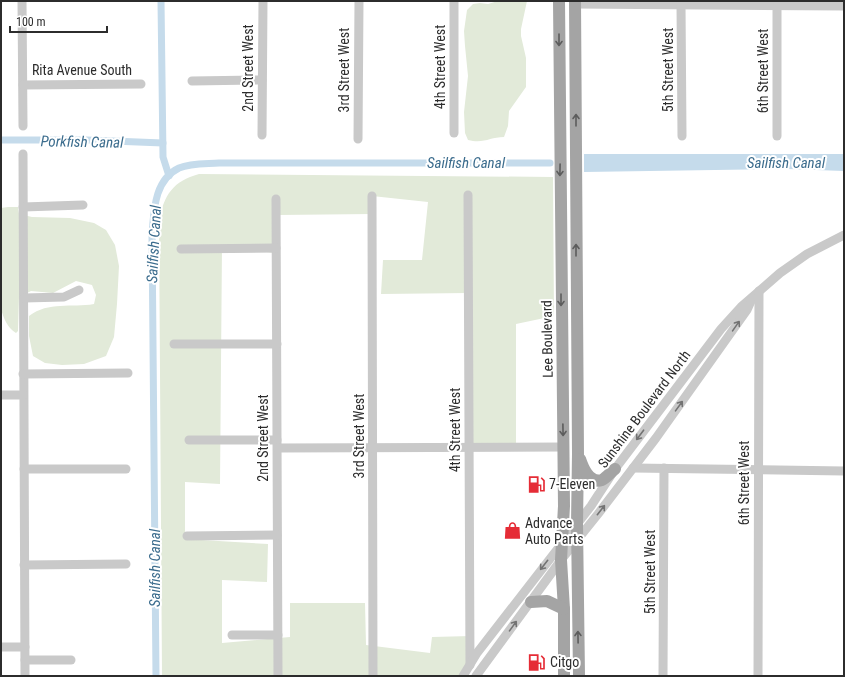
<svg xmlns="http://www.w3.org/2000/svg" width="845" height="677" font-family="'Roboto Condensed',sans-serif">
<style>
.green{fill:#e2ead9}
.water{fill:#c5dbeb}
.lines{fill:none;stroke-linecap:round;stroke-linejoin:round}
.canal{stroke:#c5dbeb;stroke-width:7}
.minor{stroke:#c9c9c9;stroke-width:9}
.major{stroke:#a4a4a4;stroke-width:12}
.oneway{stroke:#5c5c5c}
.oneway2{stroke:#737373}
.labels{text-anchor:middle;dominant-baseline:central;stroke-width:4;stroke-linejoin:round;paint-order:stroke}
.street-label{font-size:14px;fill:#2c2c2c;stroke:#fff}
.poi-label{font-size:14px;fill:#2c2c2c;stroke:#fff;text-anchor:start}
.water-label{font-size:15px;font-style:italic;fill:#3b6c8d;stroke:#fff}
</style>
<rect width="100%" height="100%" fill="#fff"/>
<!-- green -->
<g class="green">
<path d="M498 1H527L521 29V36L526 58V87L509 111 508 126 504 137C490 137 484 144 468 140L465 133 464 112 468 76 465 46 464 31 467 10 473 4 480 3 488 4Z"/>
<path d="M199 174 553 177 554 316 516 324V448L470 447 468 293 381 294 383 260H422L428 202 372 196V214L278 215 273 253 222 245 220 484 185 482V539L268 544 267 582 222 580V643L290 637V603H365L366 645 430 653 432 637 471 636V657L459 676H162L159 221C164 195 173 181 199 174Z"/>
<path d="M8 207H18L19 214 32 217 70 218 94 223 106 230 115 245 119 266 117 304 114 337 106 356 84 364 62 365 45 363 33 356 29 336V316C49 301 71 308 94 304L96 295 92 285 76 281 53 293 31 291 19 297 18 331 16 333C7 327 4 319 1 309V208Z"/>
</g>
<!-- water -->
<polygon class="water" points="584,154 844,154 844,171 787,169 584,172"/>
<g class="lines">
<!-- canal -->
<g class="canal">
<polyline points="161,1 163,157 169,176"/>
<polyline points="1,140 87,140 163,143"/>
<path d="M156 676 152 234C154 211 154 180 179 168 191 163 206 164 219 163H550"/>
</g>
<!-- minor -->
<g class="minor">
<polyline points="22,1 23,126"/>
<polyline points="575,4 844,6"/>
<polyline points="681,4 682,136"/>
<polyline points="777,6 777,136"/>
<polyline points="192,81 262,80"/>
<polyline points="23,85 141,84"/>
<polyline points="454,133 454,1"/>
<polyline points="262,135 263,1"/>
<polyline points="358,139 359,1"/>
<polyline points="23,154 25,676"/>
<polyline points="468,195 470,665"/>
<polyline points="372,196 373,676"/>
<polyline points="276,199 278,676"/>
<polyline points="23,207 83,205"/>
<polyline points="181,249 276,248"/>
<polyline points="24,298 64,297 79,290"/>
<polyline points="174,344 277,344"/>
<polyline points="23,374 128,373"/>
<polyline points="1,395 23,395"/>
<polyline points="189,440 277,440"/>
<polyline points="278,448 563,447"/>
<polyline points="633,468 844,471"/>
<polyline points="24,469 126,469"/>
<polyline points="187,536 277,535"/>
<polyline points="24,565 126,564"/>
<polyline points="232,635 278,635"/>
<polyline points="1,647 25,647"/>
<polyline points="25,660 71,660"/>
<polyline points="463,676 477,653 591,506 615,469 721,329 741,307 780,273 807,254 844,235"/>
<polyline points="476,676 561,560 598,514 656,438 747,310 752,299"/>
<polyline points="663,676 664,468"/>
<polyline points="758,676 759,291"/>
</g>
<!-- major -->
<g class="major">
<polyline points="559,1 564,506 561,560 564,609 564,676"/>
<polyline points="575,1 578,454 577,524 579,676"/>
<path d="M580 459C583 468 589 484 602 480 606 478 611 472 615 469"/>
<polyline points="531,602 547,601 564,609"/>
</g>
</g>
<!-- one-way arrows -->
<defs><path id="oneway-shaft" d="M-6 0H5M1.5-3L5.5 0L1.5 3" fill="none" stroke-width="1.6" stroke-linecap="round" stroke-linejoin="round"/></defs>
<g class="oneway">
<use href="#oneway-shaft" transform="translate(559 40) rotate(90)"/>
<use href="#oneway-shaft" transform="translate(576 120) rotate(-90)"/>
<use href="#oneway-shaft" transform="translate(560 170) rotate(91)"/>
<use href="#oneway-shaft" transform="translate(576 250) rotate(-90)"/>
<use href="#oneway-shaft" transform="translate(561 300) rotate(90)"/>
<use href="#oneway-shaft" transform="translate(563 430) rotate(89)"/>
<use href="#oneway-shaft" transform="translate(578 637) rotate(-91)"/>
</g>
<g class="oneway2">
<use href="#oneway-shaft" transform="translate(736 326) rotate(-55)"/>
<use href="#oneway-shaft" transform="translate(679 406) rotate(-54)"/>
<use href="#oneway-shaft" transform="translate(640 435) rotate(127)"/>
<use href="#oneway-shaft" transform="translate(601 510) rotate(-52)"/>
<use href="#oneway-shaft" transform="translate(544 565) rotate(128)"/>
<use href="#oneway-shaft" transform="translate(513 626) rotate(-54)"/>
</g>
<!-- icons -->
<defs>
<symbol id="fuel-bare" viewBox="-9 -9 18 18"><path d="M-5.5-6h7V0h2V4h1.3V-2.5L3-4.5l.8-.8L6-3V5H2.5V1h-1V6h-7ZM-4.2-4.7v3.2H.2V-4.7Z" fill="#e52c36" stroke="#fff" stroke-width="2.5" paint-order="stroke"/></symbol>
<symbol id="shop-bare" viewBox="-9 -9 18 18"><path d="M-5-2.5h2.3a2.7 3.5 0 0 1 5.4 0H5L5.5 6h-11ZM-1.5-2.5h3a1.5 2.3 0 0 0-3 0Z" fill="#e52c36" stroke="#fff" stroke-width="2.5" paint-order="stroke"/></symbol>
</defs>
<g fill-rule="evenodd">
<use href="#fuel-bare" x="524" y="472" width="25" height="25"/>
<use href="#shop-bare" x="500" y="518" width="25" height="25"/>
<use href="#fuel-bare" x="524" y="650" width="25" height="25"/>
</g>
<g class="labels">
<!-- street labels -->
<g class="street-label">
<text transform="translate(440 67) rotate(-90)">4th Street West</text>
<text transform="translate(248 68) rotate(-90)">2nd Street West</text>
<text x="82" y="70">Rita Avenue South</text>
<text transform="translate(344 70) rotate(-90)">3rd Street West</text>
<text transform="translate(668 70) rotate(-90)">5th Street West</text>
<text transform="translate(763 71) rotate(-90)">6th Street West</text>
<text transform="translate(547 339) rotate(-91)">Lee Boulevard</text>
<text transform="translate(644 409) rotate(-53)">Sunshine Boulevard North</text>
<text transform="translate(455 430) rotate(-90)">4th Street West</text>
<text transform="translate(359 436) rotate(-90)">3rd Street West</text>
<text transform="translate(263 438) rotate(-90)">2nd Street West</text>
<text transform="translate(744 483) rotate(-90)">6th Street West</text>
<text transform="translate(650 572) rotate(-90)">5th Street West</text>
</g>
<!-- poi labels -->
<g class="poi-label">
<text x="549" y="484">7-Eleven</text>
<text x="525" y="523">Advance<tspan x="525" dy="16">Auto Parts</tspan></text>
<text x="550" y="662">Citgo</text>
</g>
<!-- water labels -->
<g class="water-label">
<text transform="translate(82 142) rotate(1)">Porkfish Canal</text>
<text x="466" y="163">Sailfish Canal</text>
<text x="786" y="163">Sailfish Canal</text>
<text transform="translate(154 244) rotate(-87)">Sailfish Canal</text>
<text transform="translate(155 568) rotate(-90)">Sailfish Canal</text>
</g>
</g>
<!-- border -->
<rect width="845" height="677" fill="none" stroke="#2c2c2c" stroke-width="4"/>
<!-- scale -->
<path d="M10 26v6h97v-6" fill="none" stroke="#2c2c2c" stroke-width="2"/>
<text x="16" y="26" font-size="12" fill="#2c2c2c" stroke="#ffffff" stroke-width="3" paint-order="stroke">100 m</text>
</svg>
